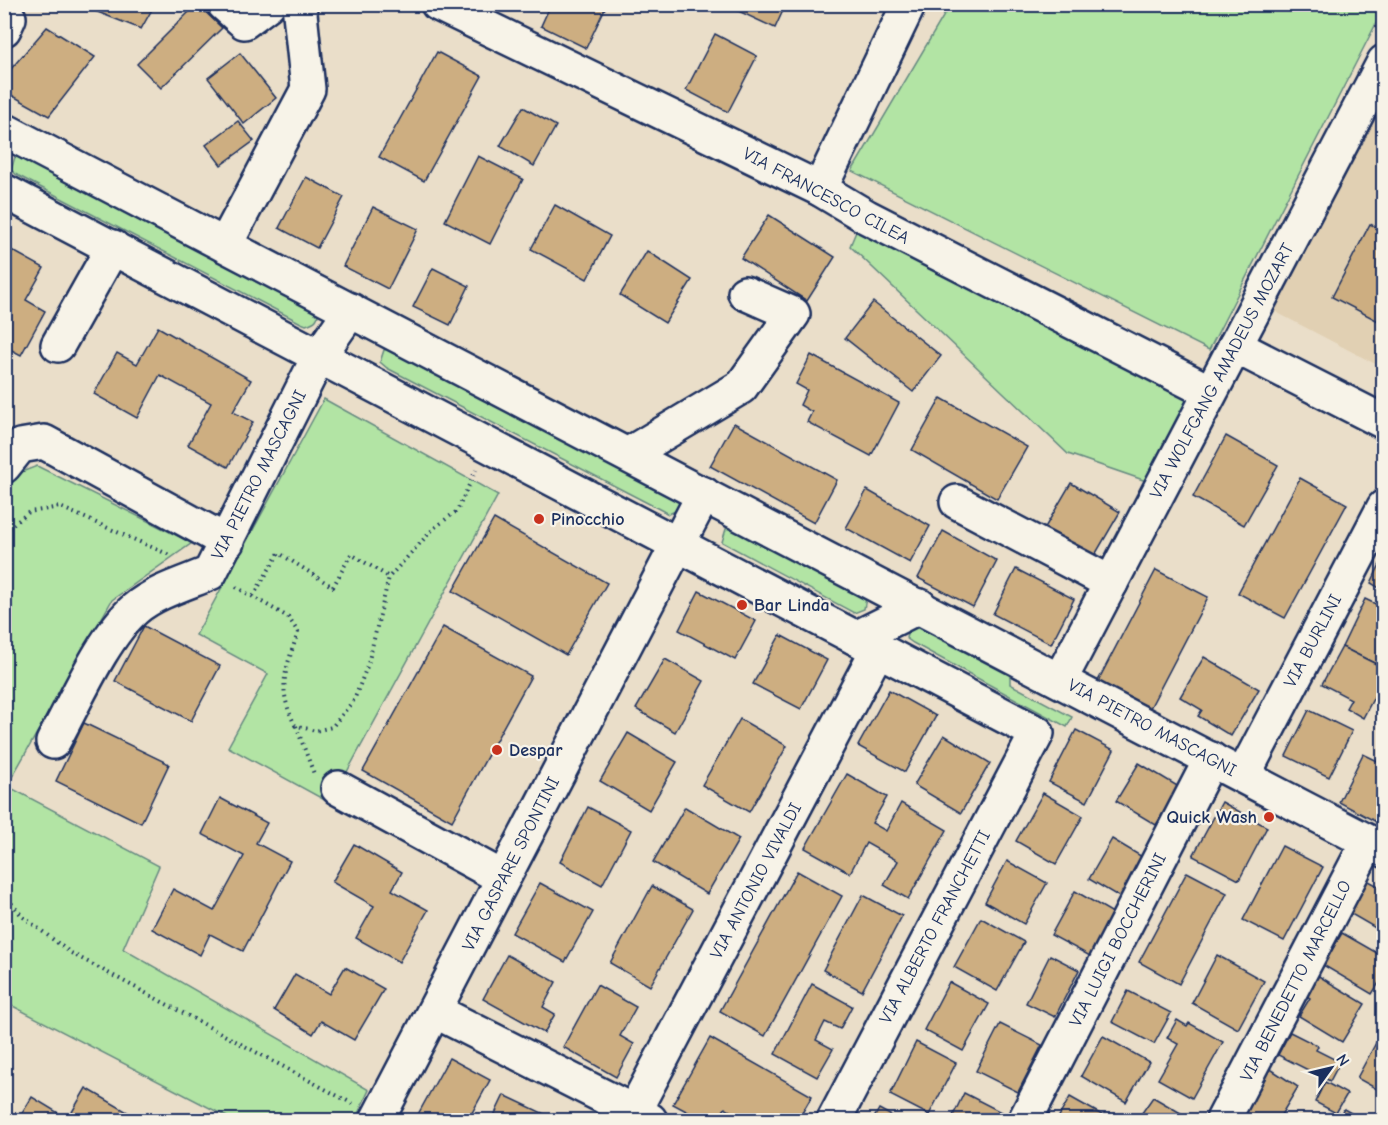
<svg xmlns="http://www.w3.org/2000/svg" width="1388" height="1125" font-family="'Comic Neue',sans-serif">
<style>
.built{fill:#e1d0b3}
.green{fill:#b2e4a4;stroke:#668a81;stroke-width:1.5}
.building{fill:#cdae81;stroke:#1b2f5e;stroke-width:1.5}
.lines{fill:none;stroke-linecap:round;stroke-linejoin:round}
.minor-casing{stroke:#1b2f5e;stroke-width:38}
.path{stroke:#1b2f5e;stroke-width:4;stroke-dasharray:1.5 4.5;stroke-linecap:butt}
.minor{stroke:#f7f3e8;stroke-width:33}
.poi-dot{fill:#c8321e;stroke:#f7f3e8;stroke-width:2}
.labels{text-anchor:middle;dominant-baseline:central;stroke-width:4.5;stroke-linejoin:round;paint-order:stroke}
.street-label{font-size:18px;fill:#1b2f5e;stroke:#f7f3e8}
.poi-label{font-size:18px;font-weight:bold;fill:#1b2f5e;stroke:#f7f3e8;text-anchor:start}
</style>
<rect width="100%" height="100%" fill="#eadec9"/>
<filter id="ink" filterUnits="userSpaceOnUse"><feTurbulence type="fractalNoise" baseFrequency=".0167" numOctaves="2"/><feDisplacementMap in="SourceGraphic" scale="12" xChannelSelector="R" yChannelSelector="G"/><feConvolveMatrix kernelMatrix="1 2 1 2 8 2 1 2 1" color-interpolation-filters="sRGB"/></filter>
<g filter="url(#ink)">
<!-- built -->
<polygon class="built" points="1383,103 1383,368 1272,310"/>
<!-- green -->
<g class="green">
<polygon points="950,5 1383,4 1384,8 1209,350 852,171"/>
<path d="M27 154 318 310C319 320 315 322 306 325L301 323 17 175 11 170 15 157Z"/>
<polygon points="858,227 1197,397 1152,483 1068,454 850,246"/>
<path d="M396 347 680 499C681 509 677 511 668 514L663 511 387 368 380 362 384 350Z"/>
<polygon points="324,399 498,495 330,803 228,747 268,674 196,635"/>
<polygon points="37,466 192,543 112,600 7,786 159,866 123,949 369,1090 355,1120 233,1120 5,1002 5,484 9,477"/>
<polygon points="739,526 866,598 864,609 854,613 722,542 726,529"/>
<polygon points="922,623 1010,672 1010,684 1072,717 1067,727 913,643 906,638 910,625"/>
</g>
<!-- building -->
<g class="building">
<polygon points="77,4 155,4 141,29"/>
<polygon points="197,4 222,28 161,88 137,64"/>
<polygon points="505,4 520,4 517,11"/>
<polygon points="551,4 607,4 586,48 541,26"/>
<polygon points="739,4 786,4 775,28 736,10"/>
<polygon points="47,27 95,57 49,116 4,91 4,77"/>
<polygon points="715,34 757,56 728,112 686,90"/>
<polygon points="437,52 482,76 424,181 379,157"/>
<polygon points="240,53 276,98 244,124 208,78"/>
<polygon points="523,107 556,126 534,166 500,146"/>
<polygon points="238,121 254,141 221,165 206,145"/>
<polygon points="478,156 523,179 490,244 445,221"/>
<polygon points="306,177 344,197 317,248 279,228"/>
<polygon points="555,205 610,236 587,279 531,249"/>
<polygon points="373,207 418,229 388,289 343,266"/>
<polygon points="769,215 835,257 807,301 741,258"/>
<polygon points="1370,224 1384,231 1384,324 1332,297"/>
<polygon points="4,246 44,268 26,300 45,311 21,355 4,346"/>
<polygon points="647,251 692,280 665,323 620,295"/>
<polygon points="433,268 469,286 450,325 413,307"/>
<polygon points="873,302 941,356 913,392 845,338"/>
<polygon points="158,327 251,380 233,412 253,422 228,467 188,445 211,403 160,375 137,418 94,394 117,353 137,364"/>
<polygon points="811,355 899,403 871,456 807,422 812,412 800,405 807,390 796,384"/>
<polygon points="941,398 1027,447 997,499 912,450"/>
<polygon points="734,423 837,480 814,523 710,466"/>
<polygon points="1226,436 1278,465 1244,525 1193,497"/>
<polygon points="1300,478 1347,504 1285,618 1238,593"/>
<polygon points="1071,483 1120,512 1092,560 1043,531"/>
<polygon points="867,490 930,526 910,563 846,528"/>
<polygon points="494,519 607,583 566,655 453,591"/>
<polygon points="943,531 997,561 973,607 918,578"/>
<polygon points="1384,556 1384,591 1371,583"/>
<polygon points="1016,569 1074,599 1051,644 993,614"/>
<polygon points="1156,570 1208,597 1150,708 1098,681"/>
<polygon points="699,591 756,621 735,660 679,630"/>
<polygon points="1365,599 1384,608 1384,668 1342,647"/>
<polygon points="144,626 220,666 191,721 115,681"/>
<polygon points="443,627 531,676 452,821 363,771"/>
<polygon points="780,635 827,660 801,709 753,684"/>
<polygon points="1342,647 1384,668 1384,678 1363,718 1346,708 1351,699 1322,684"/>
<polygon points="1204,657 1259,689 1231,736 1198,716 1202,710 1180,697"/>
<polygon points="665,659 704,681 675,732 636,709"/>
<polygon points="889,690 936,716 905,772 858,746"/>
<polygon points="1309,710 1352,731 1329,777 1286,756"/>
<polygon points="740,719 787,746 749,812 702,785"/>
<polygon points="84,723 169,764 141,823 56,781"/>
<polygon points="1076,730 1114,750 1087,802 1049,782"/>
<polygon points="628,733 677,762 649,810 600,781"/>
<polygon points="944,735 990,763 961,813 914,785"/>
<polygon points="1363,754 1384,764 1382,825 1339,802"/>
<polygon points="1139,763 1179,787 1156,825 1116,801"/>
<polygon points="847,774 887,797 872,823 886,831 901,803 947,830 908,899 884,885 898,861 866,843 850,873 805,848"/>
<polygon points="1043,793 1083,816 1056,864 1016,841"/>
<polygon points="220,798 267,823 256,843 290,861 243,951 210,934 200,955 152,929 173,889 214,911 244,856 202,834"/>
<polygon points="1222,802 1267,827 1239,880 1193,856"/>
<polygon points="588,807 631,830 602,885 560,862"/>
<polygon points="685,807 739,839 707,894 653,862"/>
<polygon points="1112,839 1144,858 1121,898 1089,879"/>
<polygon points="354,844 402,872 392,890 428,910 399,962 356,938 374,906 332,882"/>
<polygon points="1282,846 1323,867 1284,941 1243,920"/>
<polygon points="1007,861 1047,883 1024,924 985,902"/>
<polygon points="797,871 842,896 765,1036 720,1011"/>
<polygon points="1187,872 1227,893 1179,984 1139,962"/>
<polygon points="1365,879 1384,889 1384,933 1346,911"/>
<polygon points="540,883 593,912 565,962 512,933"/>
<polygon points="652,886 693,909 650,986 610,963"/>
<polygon points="1075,891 1113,913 1090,956 1051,935"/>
<polygon points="863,895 902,916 862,991 823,970"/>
<polygon points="981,918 1024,942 997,991 954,967"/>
<polygon points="1342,933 1384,957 1380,964 1384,966 1384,975 1372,994 1323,965"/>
<polygon points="507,955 556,982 543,1007 555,1014 544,1033 483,999"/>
<polygon points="1050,955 1079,970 1055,1017 1026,1003"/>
<polygon points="1217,955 1264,981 1238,1029 1192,1003"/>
<polygon points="345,967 384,989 354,1040 321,1021 313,1034 274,1010 295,974 329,994"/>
<polygon points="1317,975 1365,1004 1342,1042 1299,1016 1310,998 1305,995"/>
<polygon points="949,982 989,1004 963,1051 924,1030"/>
<polygon points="812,984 852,1006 840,1029 825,1022 816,1040 833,1049 817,1077 775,1054"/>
<polygon points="597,985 636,1007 620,1036 634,1044 616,1077 563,1047"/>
<polygon points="1128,991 1171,1013 1154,1044 1112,1022"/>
<polygon points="1177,1020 1187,1026 1189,1023 1223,1042 1192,1098 1158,1079 1178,1044 1167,1038"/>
<polygon points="1000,1024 1042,1045 1018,1092 976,1071"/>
<polygon points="1384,1028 1384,1093 1357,1078"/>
<polygon points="1290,1032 1318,1046 1316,1050 1340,1062 1330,1081 1278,1055"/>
<polygon points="1103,1036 1149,1062 1126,1102 1081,1076"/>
<polygon points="710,1038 812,1096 798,1120 741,1120 742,1118 725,1108 718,1120 703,1120 673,1104"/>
<polygon points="916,1042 956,1063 929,1115 890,1095"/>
<polygon points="449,1058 490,1080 468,1120 419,1120 416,1118"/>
<polygon points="1269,1068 1298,1087 1278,1120 1237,1120"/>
<polygon points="1325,1082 1347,1094 1336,1113 1315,1102"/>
<polygon points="86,1088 129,1113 125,1120 18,1120 32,1097 68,1119"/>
<polygon points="964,1093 1005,1114 1002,1120 951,1120"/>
<polygon points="504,1095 553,1118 552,1120 492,1120"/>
<polygon points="1070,1097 1111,1120 1057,1120"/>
<polygon points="1153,1097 1191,1119 1190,1120 1137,1120"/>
<polygon points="879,1109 899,1120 873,1120"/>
<polygon points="1344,1109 1363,1120 1337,1120"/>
</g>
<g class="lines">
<defs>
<g id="minor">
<polyline points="224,4 244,22 268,4"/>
<polyline points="438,4 820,189 867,217 1210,392"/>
<polyline points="4,29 9,18"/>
<polyline points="4,130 1384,850"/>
<polyline points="820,189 909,4"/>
<polyline points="4,191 1037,733 834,1120"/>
<polyline points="225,245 308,89 299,4"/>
<polyline points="58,345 113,247"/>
<polyline points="1235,346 1384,422"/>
<polyline points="629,454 741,387 793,314 745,293"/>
<polyline points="4,466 20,446 44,442 227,542"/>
<polyline points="957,502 1111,583"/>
<polyline points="856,638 920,606"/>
<polyline points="1060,680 1384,62"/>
<path d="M53 742C75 703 102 638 135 609 155 592 186 583 210 573L319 356 351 310"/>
<polyline points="1243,776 1384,507"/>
<polyline points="338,788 503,878"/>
<polyline points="435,1011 650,1120"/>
<polyline points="633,1113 878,649"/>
<polyline points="377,1120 704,494"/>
<polyline points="1025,1120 1211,759"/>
<polyline points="1223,1120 1368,842"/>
</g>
</defs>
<!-- minor casing -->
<use href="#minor" class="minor-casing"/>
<!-- path -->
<g class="path">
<polyline points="4,532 29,512 60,507 172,556"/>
<path d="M236 587 288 617 298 632C286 670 276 687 295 725L315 731 332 727 354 700 368 664 389 577 434 528 457 511 476 470"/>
<polyline points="253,596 279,553 333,587 351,554 389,577"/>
<polyline points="296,726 314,774"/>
<polyline points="4,894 22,916 71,953 353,1104"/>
</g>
<!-- minor -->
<use href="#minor" class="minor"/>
</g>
</g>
<!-- markers -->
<g class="poi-dot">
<circle cx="539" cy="519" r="6"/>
<circle cx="742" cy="605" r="6"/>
<circle cx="497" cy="750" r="6"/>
<circle cx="1269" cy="817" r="6"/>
</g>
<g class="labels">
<!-- street labels -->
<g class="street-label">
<text transform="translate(826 196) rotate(28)">VIA FRANCESCO CILEA</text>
<text transform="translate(1222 371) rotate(-62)">VIA WOLFGANG AMADEUS MOZART</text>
<text transform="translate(259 475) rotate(-63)">VIA PIETRO MASCAGNI</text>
<text transform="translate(1313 641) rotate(-62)">VIA BURLINI</text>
<text transform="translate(1152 728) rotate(28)">VIA PIETRO MASCAGNI</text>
<text transform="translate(511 864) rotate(-63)">VIA GASPARE SPONTINI</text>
<text transform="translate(756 881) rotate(-62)">VIA ANTONIO VIVALDI</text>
<text transform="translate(935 927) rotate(-62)">VIA ALBERTO FRANCHETTI</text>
<text transform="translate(1118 940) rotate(-63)">VIA LUIGI BOCCHERINI</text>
<text transform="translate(1296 981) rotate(-63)">VIA BENEDETTO MARCELLO</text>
</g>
<!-- poi labels -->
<g class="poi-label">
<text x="551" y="519">Pinocchio</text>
<text x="754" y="605">Bar Linda</text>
<text x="509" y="750">Despar</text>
<text x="1257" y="817" text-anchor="end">Quick Wash</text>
</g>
</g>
<!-- margin -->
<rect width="1388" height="1125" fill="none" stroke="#f7f3e8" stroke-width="24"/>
<rect x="12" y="12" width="1364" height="1101" fill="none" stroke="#1b2f5e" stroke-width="2" filter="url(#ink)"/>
<!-- north arrow -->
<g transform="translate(1331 1068) rotate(56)" stroke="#f7f3e8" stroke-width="4.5" paint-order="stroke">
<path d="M0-4.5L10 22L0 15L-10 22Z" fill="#1b2f5e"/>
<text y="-9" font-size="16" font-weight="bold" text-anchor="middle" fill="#1b2f5e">N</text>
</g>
</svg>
